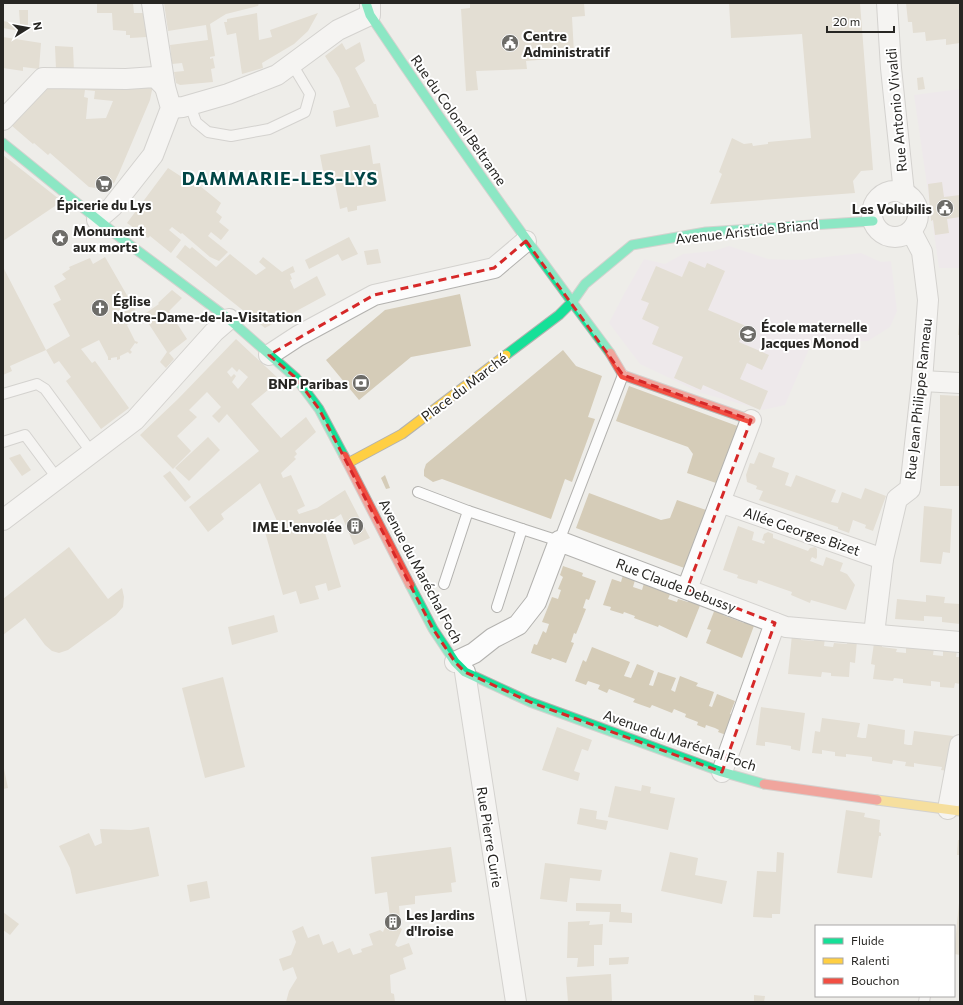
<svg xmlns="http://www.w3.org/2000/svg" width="963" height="1005" font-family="Commissioner,sans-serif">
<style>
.education{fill:#eee5ed}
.building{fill:#d5ccb8;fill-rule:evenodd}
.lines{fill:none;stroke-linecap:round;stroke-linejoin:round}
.lane-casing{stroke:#b3b2af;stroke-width:12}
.street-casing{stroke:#b3b2af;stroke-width:22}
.fast-casing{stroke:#b3b2af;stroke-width:11}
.slow-casing{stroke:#b3b2af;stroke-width:11}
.jam-casing{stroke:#b3b2af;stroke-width:11}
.lane{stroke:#fcfcfc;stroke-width:10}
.street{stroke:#fcfcfc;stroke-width:20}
.fast{stroke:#16e098;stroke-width:9}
.slow{stroke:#ffcf43;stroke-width:9}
.jam{stroke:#f24e42;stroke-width:9}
.marked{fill:none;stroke:#d62828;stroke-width:3;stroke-dasharray:8 5;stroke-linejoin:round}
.labels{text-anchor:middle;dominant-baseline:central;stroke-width:4;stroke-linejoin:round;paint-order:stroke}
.poi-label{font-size:14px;font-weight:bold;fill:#272623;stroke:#fff;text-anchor:start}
.street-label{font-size:14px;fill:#272623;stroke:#fff}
.district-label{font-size:18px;font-weight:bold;letter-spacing:1px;fill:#014545;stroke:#fff}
</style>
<rect width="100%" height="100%" fill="#eeede9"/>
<!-- education -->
<g class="education">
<polygon points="960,89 960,268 939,268 914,95"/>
<polygon points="729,246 768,259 799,260 861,253 881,262 891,261 897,311 890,327 868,341 812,342 785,405 763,410 701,393 640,364 609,323 624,294 644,259 665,264 683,254 713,251"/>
</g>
<!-- building -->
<g class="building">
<polygon points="97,3 133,3 134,13 144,13 147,37 130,38 130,35 126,35 126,31 113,30 112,13 97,13"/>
<polygon points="164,3 259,3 258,6 226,14 210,24 215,56 210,57 210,59 213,58 215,68 211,69 213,82 180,85 176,83 174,72 184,71 182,63 172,64 170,45 208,40 206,25 168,31"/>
<polygon points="470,3 584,3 585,16 572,17 574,53 549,55 550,59 526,61 527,69 476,71 478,90 466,91 461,9 470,8"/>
<polygon points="729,3 860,3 873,170 861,171 853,181 855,193 710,204 722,174 719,172 732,138 744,144 752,143 753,146 768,144 768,142 811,138 802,34 731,38"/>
<polygon points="906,3 960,3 960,43 946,45 946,39 926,41 925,32 913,33 912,22 908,22"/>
<polygon points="19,10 28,10 28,25 26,25 25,32 3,28 3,21 20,24"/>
<polygon points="257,13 259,40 272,37 270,30 318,13 308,31 294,44 262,63 263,68 242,74 236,33 227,35 224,22 227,22 227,19"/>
<polygon points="3,37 41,43 39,69 23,67 23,71 3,68"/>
<polygon points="360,42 365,61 355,68 374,104 376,104 379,117 336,127 333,111 350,107 339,78 325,56 342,43 346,50"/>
<polygon points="55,46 73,47 74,72 56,69"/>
<polygon points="923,77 925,89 918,90 917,78"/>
<path d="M154 80 150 100 119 173 114 183 102 189 89 187 50 153 48 155 34 143 33 144 11 125 44 88ZM85 90 95 91 94 99 113 101 106 118 86 119 88 98 84 97Z"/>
<polygon points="370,145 373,164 380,163 386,201 357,206 357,210 348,212 347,207 340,209 333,174 324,176 320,155"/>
<polygon points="3,155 59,199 58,204 3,241"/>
<polygon points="168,168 188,181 189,177 221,203 216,212 222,217 219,222 229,230 221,240 211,232 208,236 228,252 219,261 210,257 182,233 181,234 172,227 169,230 181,240 171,253 150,236 148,238 127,223"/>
<polygon points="942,182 944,197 960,195 960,217 947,219 949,233 935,235 933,220 931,221 928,184"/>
<polygon points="349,237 358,254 342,261 338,254 309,269 305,260"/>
<polygon points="185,245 190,249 192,247 216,267 230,254 256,275 266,268 259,262 263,257 282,272 293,266 295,272 290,274 292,279 290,280 294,289 317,276 326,295 265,328 176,257"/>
<polygon points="378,249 381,263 367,265 364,251"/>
<polygon points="105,257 140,318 127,325 135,341 138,342 137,344 135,343 130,350 132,352 130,354 128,352 120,356 120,359 117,360 117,357 111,358 111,360 108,360 108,357 99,340 81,349 92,363 95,361 129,408 101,429 66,381 71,377 59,361 54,364 46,350 10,366 12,371 3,375 3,267 46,350 70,336 53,304 61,300 54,286 66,279 62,274 70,269 69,267 90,258 93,264"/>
<polygon points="689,261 705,268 707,263 725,271 708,310 746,326 739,342 769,355 762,370 747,363 740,379 768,391 760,410 703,385 701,390 674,378 683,357 652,344 659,327 642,319 649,303 641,300 656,266 682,277"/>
<polygon points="172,290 182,298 169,311 187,339 169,353 174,359 166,368 160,362 167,352 143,315 159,304 158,303"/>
<polygon points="460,294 471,346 411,357 359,400 326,360 385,310"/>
<polygon points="959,322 960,322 960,335 958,335"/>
<path d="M236 339 280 380 251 404 281 438 306 417 316 432 295 451 297 454 294 457 296 459 281 473 283 478 291 475 305 506 297 510 299 514 317 508 345 490 370 538 354 545 341 514 323 526 341 587 328 591 326 583 315 586 319 599 300 604 296 591 283 595 263 525 277 521 260 483 221 514 224 519 208 532 189 507 259 451 227 414 219 423 212 416 221 407 207 392 189 410 197 417 177 436 191 451 173 469 140 435 178 399ZM232 367 237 372 239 369 248 377 238 389 232 382 236 376 234 374 231 377 227 372Z"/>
<polygon points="563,350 576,366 602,376 588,417 595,419 572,482 565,479 551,519 442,479 433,482 424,476 424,470 426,464"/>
<polygon points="629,386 740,427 719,484 687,473 693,454 688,447 616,421"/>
<polygon points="940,395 960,396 960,486 940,486"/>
<polygon points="208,437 220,450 189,481 175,468"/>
<polygon points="759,452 775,458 772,467 789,473 785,485 791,487 796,475 836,490 831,502 838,503 842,492 861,499 865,488 886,496 873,531 865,528 866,525 853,520 849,533 838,529 838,527 759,500 763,491 756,489 757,486 747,482 746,475 750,463 754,464"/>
<polygon points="20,454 31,470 22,476 9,458"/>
<polygon points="170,471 191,497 185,502 163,476"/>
<polygon points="385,475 390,488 386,489 381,478"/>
<polygon points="589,493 661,520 670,518 677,500 709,511 687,569 576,528"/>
<polygon points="924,506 952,509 950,553 943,552 941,564 920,562"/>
<polygon points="738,526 754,532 752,540 764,544 765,541 762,540 764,534 768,532 773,534 773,538 808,551 810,548 815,547 817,549 817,557 816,559 812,557 810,561 823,566 826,557 843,563 840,571 847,574 855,585 846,610 811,600 810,603 791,595 792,592 758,580 757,584 737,578 738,575 723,570"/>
<polygon points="69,547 108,599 122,588 124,597 123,607 116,615 68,650 59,653 52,651 45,645 25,618 3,635 3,599"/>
<polygon points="563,566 583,573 582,576 596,581 589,600 586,599 583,608 586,609 576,634 574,633 571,642 574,643 566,663 552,658 551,660 531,653 534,644 537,645 543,631 546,633 549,624 542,622 552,597 558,599 561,590 558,589 563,577 560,575"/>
<polygon points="623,575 635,580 633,587 642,590 644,583 671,592 668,599 677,602 678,599 688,602 689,599 701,603 687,638 659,625 658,627 634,618 635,616 624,612 623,614 610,610 611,607 603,605 612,579 621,582"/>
<polygon points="926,595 945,597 944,603 960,604 960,624 942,622 942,617 924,616 924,621 895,619 897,599 926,602"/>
<polygon points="715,609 723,611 723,615 744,623 746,620 755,623 742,658 706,643 711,630 707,629"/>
<polygon points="274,615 278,632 232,645 228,627"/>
<polygon points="792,635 801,636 801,640 814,641 815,638 825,638 824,646 833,647 834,643 847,644 848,640 857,641 855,663 850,662 849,677 831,676 831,673 822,672 821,677 788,674"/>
<polygon points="874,643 882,643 882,647 897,649 896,652 906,653 906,645 934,648 933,655 943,656 943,648 957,650 956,657 960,657 960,684 955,683 954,688 940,687 940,682 931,681 931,686 903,683 903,679 894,678 893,681 873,679 875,665 871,664"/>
<polygon points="592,647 630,662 624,676 631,678 637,664 654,671 649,685 653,686 658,672 676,678 671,690 675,692 680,676 698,683 696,686 714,692 709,706 712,707 717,694 735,701 730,714 734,715 726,735 718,732 719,730 715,728 706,725 705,728 697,725 698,722 685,717 686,714 674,709 672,713 652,705 650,708 633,702 635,699 609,689 607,693 598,689 600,685 588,681 586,685 575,681 583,660 586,662"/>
<polygon points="223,677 245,767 205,778 182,688"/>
<polygon points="761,707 805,713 800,751 791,749 791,746 767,742 765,742 765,746 756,745"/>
<polygon points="822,718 860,723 857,737 862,738 866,738 868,724 905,730 904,744 908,745 912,745 914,731 953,736 951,750 953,772 941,770 942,767 919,764 914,763 914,767 905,766 906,762 893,760 892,764 872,761 872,757 846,754 846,757 835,756 835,752 822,750 822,754 812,753 815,731 820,732"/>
<polygon points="557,727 592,740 588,751 582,749 574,771 580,773 578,781 542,770"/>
<polygon points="3,764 8,788 3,789"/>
<polygon points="642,785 651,787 650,793 675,798 668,830 608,817 615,786 641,791"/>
<polygon points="580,808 597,811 596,819 608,821 606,830 577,824"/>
<polygon points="846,810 865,813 864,817 880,820 879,832 881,833 881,836 879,836 872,878 837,873"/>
<polygon points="149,827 159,876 76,894 70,868 59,846 89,833 95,846 102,843 100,829 131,830"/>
<polygon points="958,840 960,840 960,855 957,855"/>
<polygon points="451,847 456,882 451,883 452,892 415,896 415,904 399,906 400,918 396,926 402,929 395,945 398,947 409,943 413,954 403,958 406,969 390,975 391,993 394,994 395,1002 286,1002 289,991 297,978 293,967 283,971 279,959 291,955 296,942 292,931 303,926 308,938 319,934 323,945 333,941 338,953 350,948 353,955 362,952 361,949 373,945 369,934 380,930 383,932 390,916 387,892 375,894 371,857"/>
<polygon points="670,852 698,858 695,875 727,881 722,904 661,891"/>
<polygon points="777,852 784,853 780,914 772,914 772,918 753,917 757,871 776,872"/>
<polygon points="545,863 602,870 600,881 570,878 567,902 540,899"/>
<polygon points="207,881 210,898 190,902 187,885"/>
<polygon points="576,903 621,904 621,912 632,913 632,923 609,922 610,912 576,911"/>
<polygon points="959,903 960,904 960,955 954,954"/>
<polygon points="3,912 19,924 10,935 3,930"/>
<polygon points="590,921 589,925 603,924 602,945 594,945 594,966 577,967 578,958 567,958 568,922"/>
<polygon points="629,957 628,964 609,965 609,958"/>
<polygon points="611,974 612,1002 568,1002 566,977"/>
<polygon points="754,995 765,996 764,1002 754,1002"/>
</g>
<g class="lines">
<defs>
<g id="lane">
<polyline points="190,105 196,122 208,132 231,136 269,129 305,112 310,94 292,64"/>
<polyline points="3,394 37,384 45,389 92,453"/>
<polyline points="3,442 25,435 57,478"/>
<polyline points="418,492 468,511"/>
<polyline points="444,584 468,511 522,529"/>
<polyline points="497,607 522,529 559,541 623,375"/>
<polyline points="924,1002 925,996"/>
</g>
<g id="street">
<polyline points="887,3 891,68 904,193"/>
<polyline points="171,108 183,107 228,94 277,75 338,30 370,15 370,3"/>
<polyline points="3,120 43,78 126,79 155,77 165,87"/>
<circle cx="895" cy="214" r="23"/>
<polyline points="97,220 112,207 153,155 171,108 165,87 152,3"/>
<polyline points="269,355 298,336 374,295 494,268 526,241"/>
<polyline points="922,381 960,383"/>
<polyline points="720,502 883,559"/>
<polyline points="3,520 135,420 214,332 229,319"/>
<polyline points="687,589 751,420"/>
<polyline points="874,634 883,559 897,499 910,489 922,381 928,300 922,252 911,231"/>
<polyline points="455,662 474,653 493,638 518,625 536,602 559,541 786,627 960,642"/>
<polyline points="465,672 516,1002"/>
<polyline points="722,772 775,623"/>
<polyline points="948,809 960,745"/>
</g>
<g id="fast">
<path d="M366 3 370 15C447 130 527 242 610 353"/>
<polyline points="3,143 118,236 229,319 296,378 319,409 344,456"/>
<polyline points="506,355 559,315 573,301 585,284 632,245 706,232 873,221"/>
<polyline points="410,585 433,629 455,662 465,672 530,702 722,772 764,784"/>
</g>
<g id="slow">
<polyline points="348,463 402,434 506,355"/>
<polyline points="877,800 960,811"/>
</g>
<g id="jam">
<polyline points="610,353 623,375 751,420"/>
<polyline points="344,456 410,585"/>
<polyline points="764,784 877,800"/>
</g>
</defs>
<!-- lane casing -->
<use href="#lane" class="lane-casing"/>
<!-- street casing -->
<use href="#street" class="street-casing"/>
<!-- fast casing -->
<use href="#fast" class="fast-casing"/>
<!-- slow casing -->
<use href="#slow" class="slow-casing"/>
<!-- jam casing -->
<use href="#jam" class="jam-casing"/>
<!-- lane -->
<use href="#lane" class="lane"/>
<!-- street -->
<use href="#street" class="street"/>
<!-- fast -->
<use href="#fast" class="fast"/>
<!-- slow -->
<use href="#slow" class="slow"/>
<!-- jam -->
<use href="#jam" class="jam"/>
</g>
<!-- marked area -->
<path d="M0 0H963V1005H0ZM526 241 623 375 751 420 687 589 775 623 722 772 530 702 465 672 455 662 433 629 319 409 296 378 269 355 374 295 494 268Z" fill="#eeede9" fill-opacity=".55" fill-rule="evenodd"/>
<path class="marked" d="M526 241 623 375 751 420 687 589 775 623 722 772 530 702 465 672 455 662 433 629 319 409 296 378 269 355 374 295 494 268Z"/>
<!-- icons -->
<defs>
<symbol id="civic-disc" viewBox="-11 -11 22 22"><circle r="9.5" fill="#6d6c68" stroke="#fff"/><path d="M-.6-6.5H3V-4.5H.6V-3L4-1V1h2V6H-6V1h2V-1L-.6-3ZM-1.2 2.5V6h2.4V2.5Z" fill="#fff"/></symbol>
<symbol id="supermarket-disc" viewBox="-11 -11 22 22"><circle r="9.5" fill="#6d6c68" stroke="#fff"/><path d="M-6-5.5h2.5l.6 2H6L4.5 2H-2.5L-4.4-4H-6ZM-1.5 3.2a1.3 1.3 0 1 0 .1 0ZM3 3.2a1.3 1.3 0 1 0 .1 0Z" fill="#fff"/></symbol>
<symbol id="sight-disc" viewBox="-11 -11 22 22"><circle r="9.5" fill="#6d6c68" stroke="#fff"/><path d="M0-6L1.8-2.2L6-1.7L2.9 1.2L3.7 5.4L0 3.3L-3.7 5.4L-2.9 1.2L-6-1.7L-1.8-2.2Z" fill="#fff"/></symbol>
<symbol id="church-disc" viewBox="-11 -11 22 22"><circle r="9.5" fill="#6d6c68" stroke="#fff"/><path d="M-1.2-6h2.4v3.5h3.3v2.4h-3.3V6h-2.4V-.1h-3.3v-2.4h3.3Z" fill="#fff"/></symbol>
<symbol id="school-disc" viewBox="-11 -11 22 22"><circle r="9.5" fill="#6d6c68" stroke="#fff"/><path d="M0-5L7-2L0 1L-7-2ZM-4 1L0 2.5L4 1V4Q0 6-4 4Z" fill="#fff"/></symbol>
<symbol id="bank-disc" viewBox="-11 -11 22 22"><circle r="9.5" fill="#6d6c68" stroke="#fff"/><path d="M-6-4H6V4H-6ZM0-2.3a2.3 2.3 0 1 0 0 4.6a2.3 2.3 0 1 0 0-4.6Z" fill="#fff"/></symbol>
<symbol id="building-disc" viewBox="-11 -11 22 22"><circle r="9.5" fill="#6d6c68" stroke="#fff"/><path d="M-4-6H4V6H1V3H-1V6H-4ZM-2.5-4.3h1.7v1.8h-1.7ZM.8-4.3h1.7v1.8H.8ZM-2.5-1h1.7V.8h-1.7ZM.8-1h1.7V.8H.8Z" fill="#fff"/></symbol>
</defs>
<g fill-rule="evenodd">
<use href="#civic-disc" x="500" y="33" width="20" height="20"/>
<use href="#supermarket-disc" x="94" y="174" width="20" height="20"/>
<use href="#civic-disc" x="935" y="198" width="20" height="20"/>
<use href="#sight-disc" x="50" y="228" width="20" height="20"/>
<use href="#church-disc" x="90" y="298" width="20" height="20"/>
<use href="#school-disc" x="738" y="324" width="20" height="20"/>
<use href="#bank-disc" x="351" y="373" width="20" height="20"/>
<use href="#building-disc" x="345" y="516" width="20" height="20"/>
<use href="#building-disc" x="383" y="912" width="20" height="20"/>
</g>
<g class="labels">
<!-- poi labels -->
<g class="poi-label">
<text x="523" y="35">Centre<tspan x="523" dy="16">Administratif</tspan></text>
<text x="104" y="204" text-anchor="middle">Épicerie du Lys</text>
<text x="932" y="208" text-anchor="end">Les Volubilis</text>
<text x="73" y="230">Monument<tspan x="73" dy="16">aux morts</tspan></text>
<text x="113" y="300">Église<tspan x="113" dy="16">Notre-Dame-de-la-Visitation</tspan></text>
<text x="761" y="326">École maternelle<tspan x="761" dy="16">Jacques Monod</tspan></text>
<text x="348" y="383" text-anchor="end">BNP Paribas</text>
<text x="342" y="526" text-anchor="end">IME L'envolée</text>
<text x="406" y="914">Les Jardins<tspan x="406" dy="16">d'Iroise</tspan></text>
</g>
<!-- street labels -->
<g class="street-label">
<text transform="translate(896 110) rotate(-95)">Rue Antonio Vivaldi</text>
<text transform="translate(459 120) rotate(55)">Rue du Colonel Beltrame</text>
<text transform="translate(747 231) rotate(-6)">Avenue Aristide Briand</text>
<text transform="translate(464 387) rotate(-37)">Place du Marché</text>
<text transform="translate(918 399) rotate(-84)">Rue Jean Philippe Rameau</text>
<text transform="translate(802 531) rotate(19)">Allée Georges Bizet</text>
<text transform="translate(421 571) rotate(62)">Avenue du Maréchal Foch</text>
<text transform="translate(676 585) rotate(21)">Rue Claude Debussy</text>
<text transform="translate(680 740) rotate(19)">Avenue du Maréchal Foch</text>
<text transform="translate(490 837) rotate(81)">Rue Pierre Curie</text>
</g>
<!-- district labels -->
<g class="district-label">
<text x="280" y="178">DAMMARIE-LES-LYS</text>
</g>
</g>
<!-- border -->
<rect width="963" height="1005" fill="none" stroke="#272623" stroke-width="8"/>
<!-- legend -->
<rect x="815" y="925" width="140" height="72" fill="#ffffff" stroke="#a9a8a7"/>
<rect x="823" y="938" width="20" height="6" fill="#16e098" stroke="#a9a8a7"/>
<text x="851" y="945" font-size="12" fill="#272623">Fluide</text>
<rect x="823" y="958" width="20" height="6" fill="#ffcf43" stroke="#a9a8a7"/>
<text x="851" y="965" font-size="12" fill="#272623">Ralenti</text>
<rect x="823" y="978" width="20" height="6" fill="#f24e42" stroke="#a9a8a7"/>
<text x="851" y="985" font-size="12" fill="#272623">Bouchon</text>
<!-- north arrow -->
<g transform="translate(28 28) rotate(79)" stroke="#ffffff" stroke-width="3" paint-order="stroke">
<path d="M0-3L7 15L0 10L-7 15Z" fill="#272623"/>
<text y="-6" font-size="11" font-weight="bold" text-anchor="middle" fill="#272623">N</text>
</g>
<!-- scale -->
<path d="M827 26v6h67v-6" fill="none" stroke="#272623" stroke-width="2"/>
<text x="833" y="26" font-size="12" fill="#272623" stroke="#ffffff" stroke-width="3" paint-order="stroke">20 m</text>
</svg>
